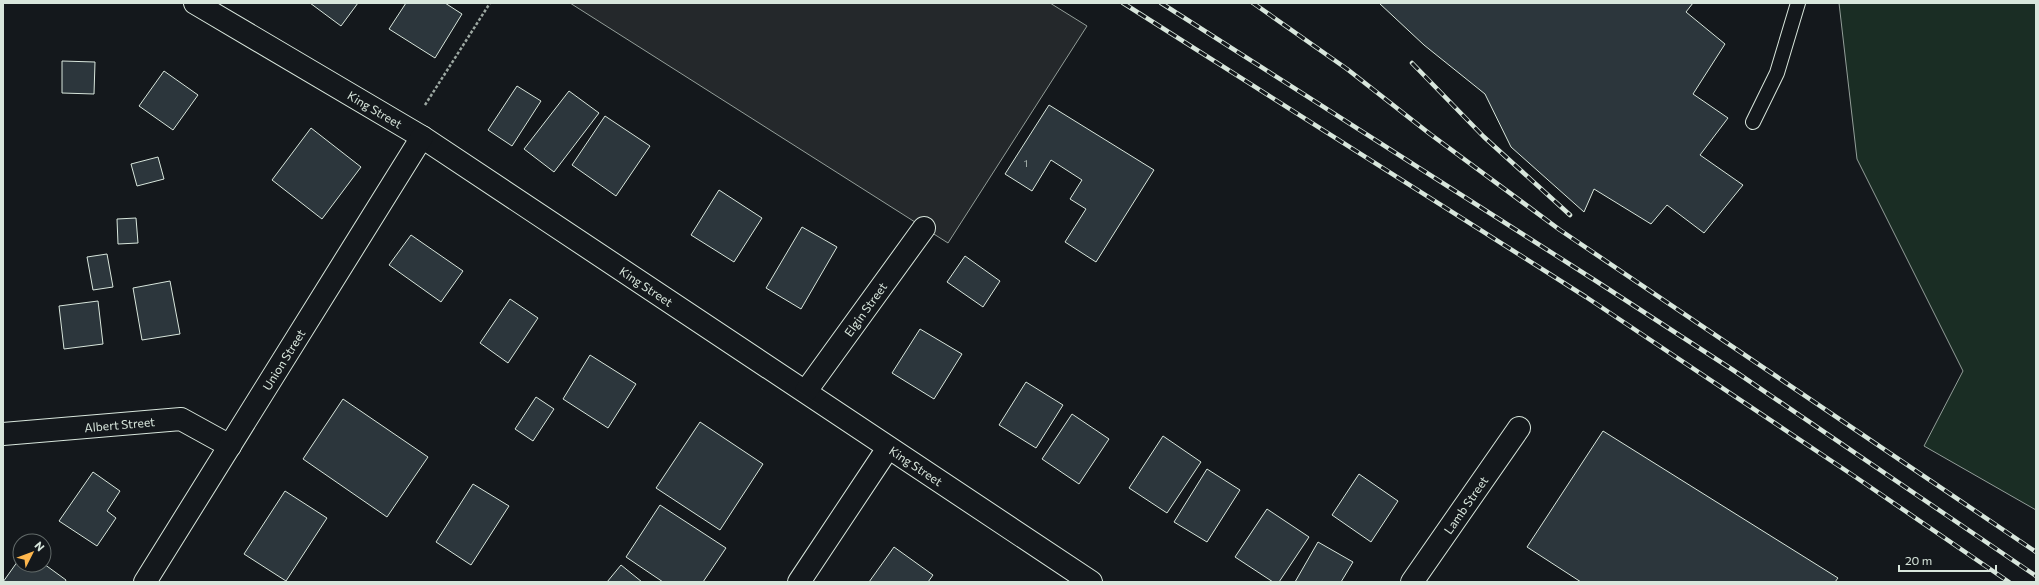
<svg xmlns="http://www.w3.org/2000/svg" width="2039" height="585" font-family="Commissioner,sans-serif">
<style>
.green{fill:#1a2d24;stroke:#939e99}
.parking{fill:#24282b;stroke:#939e99}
.building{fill:#2c363c;stroke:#d8e6dc}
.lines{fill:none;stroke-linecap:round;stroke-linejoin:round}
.lane-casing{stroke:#d8e6dc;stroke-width:16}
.street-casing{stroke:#d8e6dc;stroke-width:24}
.path{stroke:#9da8a2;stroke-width:2.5;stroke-dasharray:3 2;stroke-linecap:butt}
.lane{stroke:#14181c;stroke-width:14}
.street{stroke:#14181c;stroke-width:22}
.rail-casing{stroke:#d8e6dc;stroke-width:4.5}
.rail{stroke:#14181c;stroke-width:3;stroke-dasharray:9;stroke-linecap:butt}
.labels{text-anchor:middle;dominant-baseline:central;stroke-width:3;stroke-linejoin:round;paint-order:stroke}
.number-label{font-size:10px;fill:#adbab4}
.street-label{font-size:12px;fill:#d8e6dc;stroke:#14181c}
</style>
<rect width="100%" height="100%" fill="#14181c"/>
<!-- green -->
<polygon class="green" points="1839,3 2036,3 2036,510 1924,446 1963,371 1857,159"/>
<!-- parking -->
<polygon class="parking" points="570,3 1050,3 1087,26 948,243"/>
<!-- building -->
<g class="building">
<polygon points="310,3 358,3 341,26"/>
<polygon points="406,3 445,3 462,14 435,58 389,29"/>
<polygon points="1379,3 1693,3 1686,12 1725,44 1693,94 1728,118 1700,155 1743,185 1704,233 1667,205 1651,224 1594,189 1584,212 1511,147 1485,94 1424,45"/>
<polygon points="62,61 95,62 94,94 62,93"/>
<polygon points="164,71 198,95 173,130 139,106"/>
<polygon points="517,86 541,101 512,146 488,130"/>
<polygon points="569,91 599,113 554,172 524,149"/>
<polygon points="1049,105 1154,170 1096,262 1065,242 1086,209 1070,199 1082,180 1051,160 1032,191 1005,174"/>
<polygon points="605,116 650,146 616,196 572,165"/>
<polygon points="311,128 361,167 322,219 272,180"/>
<polygon points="158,157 164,179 137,186 131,164"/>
<polygon points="719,190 762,218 734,262 691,235"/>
<polygon points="136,218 138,243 118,244 117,219"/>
<polygon points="802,227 837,247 801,309 766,288"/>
<polygon points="411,235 463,271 441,302 389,265"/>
<polygon points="107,254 113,287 93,290 87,257"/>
<polygon points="965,256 1000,281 983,307 947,282"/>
<polygon points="170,281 180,334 142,340 133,288"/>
<polygon points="510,299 538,318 508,363 480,343"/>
<polygon points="98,301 103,344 64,349 59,306"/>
<polygon points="920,329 962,354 934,399 892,373"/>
<polygon points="590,355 636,384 608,428 563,399"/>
<polygon points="1026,382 1063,405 1036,448 999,425"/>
<polygon points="536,397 554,409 533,441 515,429"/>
<polygon points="343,399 428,457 387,517 303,459"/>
<polygon points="1072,414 1109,439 1079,484 1042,459"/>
<polygon points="700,422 763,464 720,530 656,488"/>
<polygon points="1603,431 1838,578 1835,582 1581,582 1527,547"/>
<polygon points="1163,436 1201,462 1167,513 1129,488"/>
<polygon points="1207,469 1240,490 1207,542 1174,522"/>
<polygon points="93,472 120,491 107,511 116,518 97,546 59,521"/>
<polygon points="1359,474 1398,501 1371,542 1332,515"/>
<polygon points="473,484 509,506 471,565 436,542"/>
<polygon points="285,491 327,518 286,581 244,554"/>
<polygon points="660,505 726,548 703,582 663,582 626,557"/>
<polygon points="1267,509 1309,537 1279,582 1273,582 1235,557"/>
<polygon points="1318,542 1353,562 1341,582 1295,582"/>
<polygon points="894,547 933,575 928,582 869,582"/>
<polygon points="20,558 20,565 44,564 66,580 65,582 3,582"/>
<polygon points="621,565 642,582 607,582"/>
</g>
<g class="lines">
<defs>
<polyline id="lane" points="1753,122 1777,73 1798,3"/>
<g id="street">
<path id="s1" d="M195 3 422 137 1091 582"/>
<path id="s2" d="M806 391 924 228"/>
<path id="s3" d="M3 434 181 419 230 446"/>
<path id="s4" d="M145 582 422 137"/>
<polyline points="799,582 888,448"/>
<path id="s5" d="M1412 582 1519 428"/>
</g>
</defs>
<!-- lane casing -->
<use href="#lane" class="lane-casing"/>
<!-- street casing -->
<use href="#street" class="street-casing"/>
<!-- path -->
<polyline class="path" points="425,105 490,3"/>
<!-- lane -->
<use href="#lane" class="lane"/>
<!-- street -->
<use href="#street" class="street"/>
<defs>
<g id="rail">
<polyline points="1123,3 1586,297 1854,476 2009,582"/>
<polyline points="1161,3 1596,281 1733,370 2036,576"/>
<polyline points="1253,3 1347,69 1430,134 1560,230 2036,552"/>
<polyline points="1412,63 1484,137 1570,215"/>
</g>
</defs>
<!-- rail casing -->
<use href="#rail" class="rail-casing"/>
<!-- rail -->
<use href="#rail" class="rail"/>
</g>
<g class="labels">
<!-- number labels -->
<g class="number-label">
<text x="1026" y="163">1</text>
</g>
<!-- street labels -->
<g class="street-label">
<text stroke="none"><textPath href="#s1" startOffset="209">King Street</textPath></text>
<text stroke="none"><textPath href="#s1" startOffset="533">King Street</textPath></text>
<text stroke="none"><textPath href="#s2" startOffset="101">Elgin Street</textPath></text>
<text stroke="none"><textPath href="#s4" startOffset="262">Union Street</textPath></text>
<text stroke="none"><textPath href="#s3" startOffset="117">Albert Street</textPath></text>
<text stroke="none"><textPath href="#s1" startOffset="857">King Street</textPath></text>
<text stroke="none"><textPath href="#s5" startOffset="94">Lamb Street</textPath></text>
</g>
</g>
<!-- border -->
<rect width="2039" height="585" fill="none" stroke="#d8e6dc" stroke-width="8"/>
<!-- north arrow -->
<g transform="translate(32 553) rotate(48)"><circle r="19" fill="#14181c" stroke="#626a69"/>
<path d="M0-3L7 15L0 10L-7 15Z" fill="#ffb74d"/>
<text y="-6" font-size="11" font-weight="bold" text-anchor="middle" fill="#d8e6dc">N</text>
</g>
<!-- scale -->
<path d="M1899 565v6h97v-6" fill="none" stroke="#d8e6dc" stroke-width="2"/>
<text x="1905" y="565" font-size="12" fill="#d8e6dc" stroke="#14181c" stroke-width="3" paint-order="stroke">20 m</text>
</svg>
